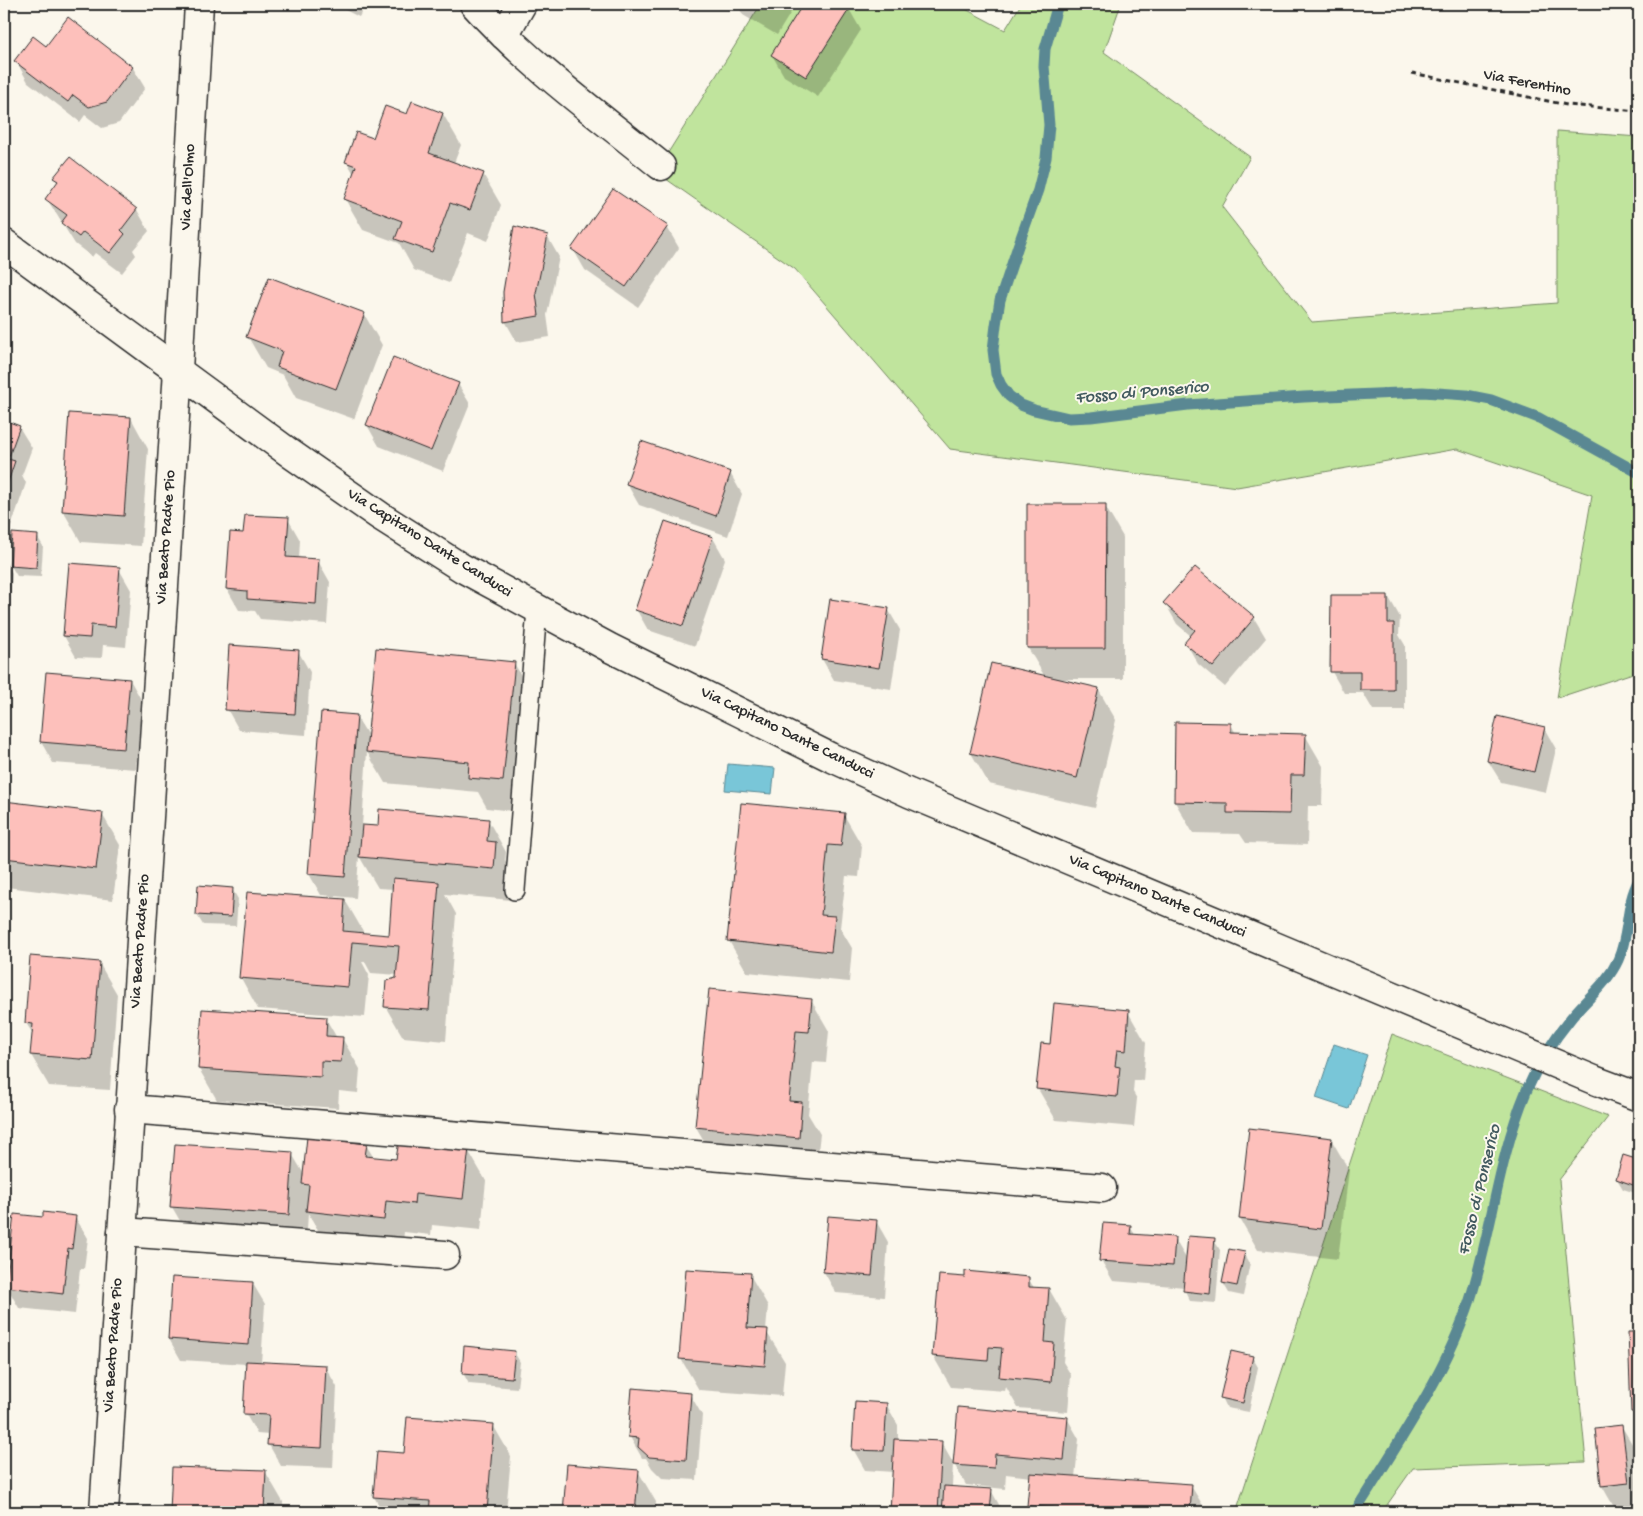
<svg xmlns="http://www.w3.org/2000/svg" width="1643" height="1516" font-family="'Gochi Hand',sans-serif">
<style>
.green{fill:#c0e49d;stroke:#768864}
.water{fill:#79c6d8;stroke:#5a8893}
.shadow{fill:#0003}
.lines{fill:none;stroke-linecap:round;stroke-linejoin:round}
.stream{stroke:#5a8893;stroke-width:11}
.building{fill:#fdc0bb;stroke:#2b2b2b}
.lane-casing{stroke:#2b2b2b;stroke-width:22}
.street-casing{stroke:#2b2b2b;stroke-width:31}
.path{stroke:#2b2b2b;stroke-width:3;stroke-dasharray:5 4;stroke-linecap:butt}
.lane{stroke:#fbf7ec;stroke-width:19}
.street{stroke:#fbf7ec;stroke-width:28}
.labels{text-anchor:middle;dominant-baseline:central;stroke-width:4;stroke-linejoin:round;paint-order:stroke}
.street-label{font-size:16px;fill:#2b2b2b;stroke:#fbf7ec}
.water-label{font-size:18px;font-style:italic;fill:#425a5f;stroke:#fbf7ec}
</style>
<rect width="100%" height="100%" fill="#fbf7ec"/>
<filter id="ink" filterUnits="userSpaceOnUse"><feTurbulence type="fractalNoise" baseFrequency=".02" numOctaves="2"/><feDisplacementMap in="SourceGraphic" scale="10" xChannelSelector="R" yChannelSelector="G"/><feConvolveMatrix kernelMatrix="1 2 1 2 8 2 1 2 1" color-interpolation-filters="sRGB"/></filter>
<g filter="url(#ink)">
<!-- green -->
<g class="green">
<polygon points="761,4 956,4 1005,30 1021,4 1121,4 1104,52 1250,157 1222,207 1312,322 1557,303 1557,131 1639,137 1639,671 1557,698 1592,495 1457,449 1237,487 950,449 795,269 656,172"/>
<polygon points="1392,1034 1608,1117 1559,1180 1586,1462 1413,1468 1382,1512 1236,1512"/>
</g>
<!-- water -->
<g class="water">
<polygon points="728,764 775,768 772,794 725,790"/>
<polygon points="1334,1044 1367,1055 1349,1109 1316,1098"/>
</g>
<!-- shadow -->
<g class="shadow">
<polygon points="333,4 366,4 359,17"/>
<polygon points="737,4 796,4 777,35 743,15"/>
<polygon points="804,4 840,4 849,9 861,30 818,97 784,76 772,55"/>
<polygon points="46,47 133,68 145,88 119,123 102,128 85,115 80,122 28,82 16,61"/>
<polygon points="443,114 461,145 454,163 483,174 501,205 488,241 468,233 449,283 414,270 399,243 363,230 345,199 354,174 347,162 408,116"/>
<polygon points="70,159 137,210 149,231 133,250 136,255 122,273 95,253 92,257 75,244 47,199 58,184 55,178"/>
<polygon points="667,227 679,248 638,307 585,270 573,249"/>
<polygon points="547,236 559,257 547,315 550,337 517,342 505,321"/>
<polygon points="364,314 382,345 354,419 296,398 283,375 266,368 248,337"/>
<polygon points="458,384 470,404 443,471 379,446 367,425"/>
<polygon points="131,418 148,449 141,546 81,542 63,511"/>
<polygon points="4,421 19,427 32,448 22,475 26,483 10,530 4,528"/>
<polygon points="730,473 742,494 728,536 639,505 627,484"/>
<polygon points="1029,506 1105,506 1123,537 1123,679 1060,679 1098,689 1116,720 1095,808 989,784 971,753 1045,677 1028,648"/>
<polygon points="288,519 300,540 299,559 318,561 330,582 327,624 260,619 255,611 239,610 227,589 245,534"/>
<polygon points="37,536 43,546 41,577 17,576 11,566"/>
<polygon points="713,538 725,559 695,646 648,630 636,609"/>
<polygon points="4,559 12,573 7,637 4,636"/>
<polygon points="119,569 131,590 126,647 103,645 102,658 76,657 64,636"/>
<polygon points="1332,596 1388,596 1400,617 1399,635 1405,645 1405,710 1373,710 1363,693 1344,693 1332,672"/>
<polygon points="1165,603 1254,618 1266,638 1225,687 1198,664 1186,643 1191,636 1177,624"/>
<polygon points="888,609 900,630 891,689 834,680 822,659"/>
<polygon points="298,651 310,672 306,735 239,730 227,709"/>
<polygon points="514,663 532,694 521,812 487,808 478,792 385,783 367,752 362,826 379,828 488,820 506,852 505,860 513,874 511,900 445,894 456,914 446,1041 403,1037 385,1006 398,975 371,973 365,962 362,962 369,975 365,1017 258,1009 241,978 345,900 363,931 362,934 390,936 394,889 378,888 359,856 356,898 321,895 309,874 322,713 356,716 369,737"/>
<polygon points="130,680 142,701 136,769 53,763 41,742"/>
<polygon points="4,710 9,719 7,740 4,740"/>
<polygon points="1231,724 1236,734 1305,735 1323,766 1322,806 1308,806 1307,845 1246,843 1240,834 1193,833 1175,802"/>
<polygon points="1544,728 1556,749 1546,792 1501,782 1488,761"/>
<polygon points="4,802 102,814 120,845 113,900 6,887 4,883"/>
<polygon points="844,815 862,846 859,877 846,876 840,928 852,948 849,982 747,972 729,941"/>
<polygon points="232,889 238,899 236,926 203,925 197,915"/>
<polygon points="99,963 117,994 110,1090 49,1086 31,1055 33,1034 26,1023"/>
<polygon points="811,1000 829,1031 826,1063 813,1062 808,1114 820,1134 816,1168 714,1158 696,1127"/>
<polygon points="1128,1012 1146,1043 1143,1081 1134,1080 1133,1092 1137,1099 1134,1127 1056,1120 1038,1089 1051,1045"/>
<polygon points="326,1019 337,1038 342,1038 360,1069 358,1093 339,1091 338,1108 217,1100 199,1069"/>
<polygon points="1331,1139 1349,1170 1338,1259 1258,1250 1240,1219"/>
<polygon points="366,1145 374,1158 397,1161 468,1150 486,1181 481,1230 432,1225 431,1235 404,1232 402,1250 325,1242 308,1213 306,1246 190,1238 172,1207 292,1154 304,1174"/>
<polygon points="1624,1157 1639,1162 1639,1194 1623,1189 1617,1179"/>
<polygon points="75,1217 88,1238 84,1269 80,1269 75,1314 19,1308 7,1287 45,1219"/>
<polygon points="829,1217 876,1221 888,1242 884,1297 836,1293 824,1272"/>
<polygon points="1130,1226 1135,1235 1174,1238 1187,1260 1214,1240 1220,1250 1216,1303 1190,1301 1185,1291 1185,1287 1113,1281 1101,1260"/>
<polygon points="1244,1253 1250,1263 1243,1296 1229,1293 1223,1283"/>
<polygon points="750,1275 768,1306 766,1331 785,1362 782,1396 699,1390 681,1359"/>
<polygon points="1028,1278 1034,1288 1049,1289 1067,1320 1063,1362 1071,1375 1068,1412 1018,1408 1006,1387 1005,1391 951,1387 933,1356"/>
<polygon points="253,1284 265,1304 261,1363 325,1366 337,1387 333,1468 281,1466 269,1445 269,1435 257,1434 245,1413 247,1364 181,1360 169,1339"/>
<polygon points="1630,1333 1639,1333 1639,1423 1633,1412"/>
<polygon points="514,1352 520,1362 517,1388 469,1384 463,1373"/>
<polygon points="1252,1357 1258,1367 1249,1412 1227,1408 1222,1397"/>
<polygon points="690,1394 702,1415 697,1480 662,1478 652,1468 646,1458 642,1458 630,1437"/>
<polygon points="886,1404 898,1425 898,1440 941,1442 953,1463 952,1487 991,1490 1003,1512 891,1512 893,1472 865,1470 853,1449"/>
<polygon points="1067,1418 1079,1439 1075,1477 1191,1486 1207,1512 1032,1512 1029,1506 1031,1477 1006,1474 1005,1489 966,1485 954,1464"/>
<polygon points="493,1425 511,1456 506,1512 383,1512 374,1497 405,1454"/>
<polygon points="1622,1427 1634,1447 1639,1504 1614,1507 1602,1486"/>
<polygon points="568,1466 638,1471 656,1502 655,1512 564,1512"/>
<polygon points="174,1468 265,1471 283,1502 283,1512 172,1512"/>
</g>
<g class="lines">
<!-- stream -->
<g class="stream">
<polyline points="1058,4 1045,49 1044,66 1049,125 1046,158 1038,190 1018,246 1000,300 996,325 993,350 996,374 1001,385 1009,396 1021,405 1034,410 1069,418 1091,417 1188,405 1304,397 1423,392 1466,395 1491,400 1539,418 1639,473"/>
<path d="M1355 1512C1397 1444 1445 1376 1470 1300 1492 1231 1498 1159 1526 1092 1537 1066 1553 1040 1571 1018 1587 998 1607 984 1618 960 1630 934 1625 905 1639 880"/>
</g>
</g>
<!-- building -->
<g class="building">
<polygon points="803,4 842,4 850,8 806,77 771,55"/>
<polygon points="68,17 133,67 107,102 89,107 73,95 68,102 14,61 33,36 46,46"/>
<polygon points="412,101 443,113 429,153 484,173 470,210 450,203 432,252 395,239 402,221 344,199 356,166 345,162 356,132 373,138 385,106 407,114"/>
<polygon points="70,157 137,209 121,230 125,234 110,253 83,232 79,237 61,223 67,215 45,199 58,181 53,178"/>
<polygon points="613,189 668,226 626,287 571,249"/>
<polygon points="514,226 548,235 536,293 539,316 504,322 503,292"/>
<polygon points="269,277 365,313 336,389 277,367 282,351 246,337"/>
<polygon points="393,357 459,383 431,451 366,425"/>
<polygon points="69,413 131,417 124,516 62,511"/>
<polygon points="4,420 20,426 8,459 15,461 4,494"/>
<polygon points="641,441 731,472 716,516 626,484"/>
<polygon points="1027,504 1106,504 1105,648 1027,648"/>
<polygon points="245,515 289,517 286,557 319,559 316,604 247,599 247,591 226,589 230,532 243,533"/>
<polygon points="665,521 713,537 683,626 635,610"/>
<polygon points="12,533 38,535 36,568 10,566"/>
<polygon points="69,563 120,567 115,627 91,625 90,638 63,636"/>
<polygon points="1195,567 1255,617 1213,667 1184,643 1195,630 1163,603"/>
<polygon points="1331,595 1388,595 1388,623 1394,623 1394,690 1360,690 1360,672 1330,672"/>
<polygon points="830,599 889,608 879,668 821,659"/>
<polygon points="229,645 299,650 295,714 225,710"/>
<polygon points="376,648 515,662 503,781 468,778 469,762 366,752"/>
<polygon points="991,663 1099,688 1077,778 970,753"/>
<polygon points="46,672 130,679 124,749 40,742"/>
<polygon points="321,712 357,715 345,877 308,874"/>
<polygon points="1497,716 1545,727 1534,772 1487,761"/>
<polygon points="1175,722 1231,723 1231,732 1306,734 1304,775 1291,775 1290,814 1227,813 1227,803 1174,802"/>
<polygon points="4,801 103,813 96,869 4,858"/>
<polygon points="741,803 845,813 841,846 828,845 821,915 835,916 831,952 727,941"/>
<polygon points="379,809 489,819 487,841 496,842 494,869 359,857 362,825 378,826"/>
<polygon points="393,878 439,882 429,1010 384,1007 386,981 396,978 399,946 352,942 348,987 239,978 247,892 345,899 343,931 389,935"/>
<polygon points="198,885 233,888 231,917 196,915"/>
<polygon points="30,956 100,962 92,1060 30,1055 33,1024 25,1023"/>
<polygon points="709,989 812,999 809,1032 796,1031 789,1101 802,1102 799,1138 695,1127"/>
<polygon points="1054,1003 1129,1010 1126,1051 1117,1050 1115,1066 1120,1067 1117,1097 1036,1089 1041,1043 1050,1044"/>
<polygon points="202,1009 327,1017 326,1036 343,1037 341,1062 321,1061 321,1077 198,1069"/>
<polygon points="1249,1128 1332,1138 1321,1229 1239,1219"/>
<polygon points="307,1137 367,1144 365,1156 396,1159 399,1141 469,1148 463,1199 415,1194 414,1204 386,1201 384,1220 306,1211 309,1185 302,1184"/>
<polygon points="175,1144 293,1152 289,1215 170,1207"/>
<polygon points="1623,1155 1639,1160 1639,1187 1616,1179"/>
<polygon points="43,1212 76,1216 72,1249 68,1248 63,1294 6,1287 14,1214 43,1217"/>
<polygon points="828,1216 877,1220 872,1276 823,1272"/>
<polygon points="1103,1223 1131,1225 1130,1234 1175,1237 1173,1266 1099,1261"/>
<polygon points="1188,1236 1215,1238 1210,1294 1183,1291"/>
<polygon points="1229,1249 1245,1252 1237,1286 1222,1283"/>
<polygon points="686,1269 751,1273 747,1328 768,1329 765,1366 679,1359"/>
<polygon points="965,1271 1029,1277 1029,1287 1049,1288 1045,1342 1054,1343 1051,1382 999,1377 1002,1348 989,1347 988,1361 932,1356 939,1275 965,1277"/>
<polygon points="172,1277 253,1282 249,1345 168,1339"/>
<polygon points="1628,1332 1639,1332 1639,1412 1631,1412"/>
<polygon points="464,1346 515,1351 512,1378 462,1374"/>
<polygon points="1231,1351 1253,1356 1243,1403 1220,1398"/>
<polygon points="246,1361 326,1365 322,1448 267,1445 269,1415 243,1414"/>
<polygon points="632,1388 691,1393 686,1460 649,1457 638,1447 639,1438 628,1437"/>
<polygon points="855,1401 887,1403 884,1451 852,1450"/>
<polygon points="958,1407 1068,1417 1064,1460 995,1454 994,1468 953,1465"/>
<polygon points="407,1417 494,1424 487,1512 429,1512 430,1501 373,1497 377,1451 404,1453"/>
<polygon points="1622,1425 1629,1483 1601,1486 1595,1428"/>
<polygon points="894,1439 942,1441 938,1512 890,1512"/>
<polygon points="567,1464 639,1470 635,1512 563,1512"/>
<polygon points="172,1467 266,1470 264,1512 170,1512"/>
<polygon points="1030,1473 1192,1484 1190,1512 1054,1512 1054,1508 1027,1506"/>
<polygon points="944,1486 992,1489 990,1512 942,1512"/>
</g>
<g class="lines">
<defs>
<polyline id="lane" points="515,890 537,609"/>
<g id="street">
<path d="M474 4C529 65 597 114 661 166"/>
<polyline points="504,35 522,4"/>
<polyline points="4,243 291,454 380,516 462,568 610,648 830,757 909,793 1594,1080 1639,1097"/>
<polyline points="129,1109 1102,1188"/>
<polyline points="122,1232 445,1255"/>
<polyline points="104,1512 178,370 199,4"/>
</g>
</defs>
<!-- lane casing -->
<use href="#lane" class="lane-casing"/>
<!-- street casing -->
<use href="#street" class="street-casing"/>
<!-- path -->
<polyline class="path" points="1412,73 1567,105 1639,111"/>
<!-- lane -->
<use href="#lane" class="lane"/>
<!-- street -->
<use href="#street" class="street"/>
</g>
</g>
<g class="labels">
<!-- street labels -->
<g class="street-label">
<text transform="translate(1527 84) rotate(11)">Via Ferentino</text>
<text transform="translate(189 187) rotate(-87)">Via dell'Olmo</text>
<text transform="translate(167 537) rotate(-86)">Via Beato Padre Pio</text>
<text transform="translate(429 544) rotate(32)">Via Capitano Dante Canducci</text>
<text transform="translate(787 734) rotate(26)">Via Capitano Dante Canducci</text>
<text transform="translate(1157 897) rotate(23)">Via Capitano Dante Canducci</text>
<text transform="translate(141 941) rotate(-86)">Via Beato Padre Pio</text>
<text transform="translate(114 1345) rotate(-86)">Via Beato Padre Pio</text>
</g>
<!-- water labels -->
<g class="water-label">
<text transform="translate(1142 393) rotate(-5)">Fosso di Ponserico</text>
<text transform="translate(1480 1190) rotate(-76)">Fosso di Ponserico</text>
</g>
</g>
<!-- margin -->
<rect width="1643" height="1516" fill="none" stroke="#fbf7ec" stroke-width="20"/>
<rect x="10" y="10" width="1623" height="1496" fill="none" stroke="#2b2b2b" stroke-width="2" filter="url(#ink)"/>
</svg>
